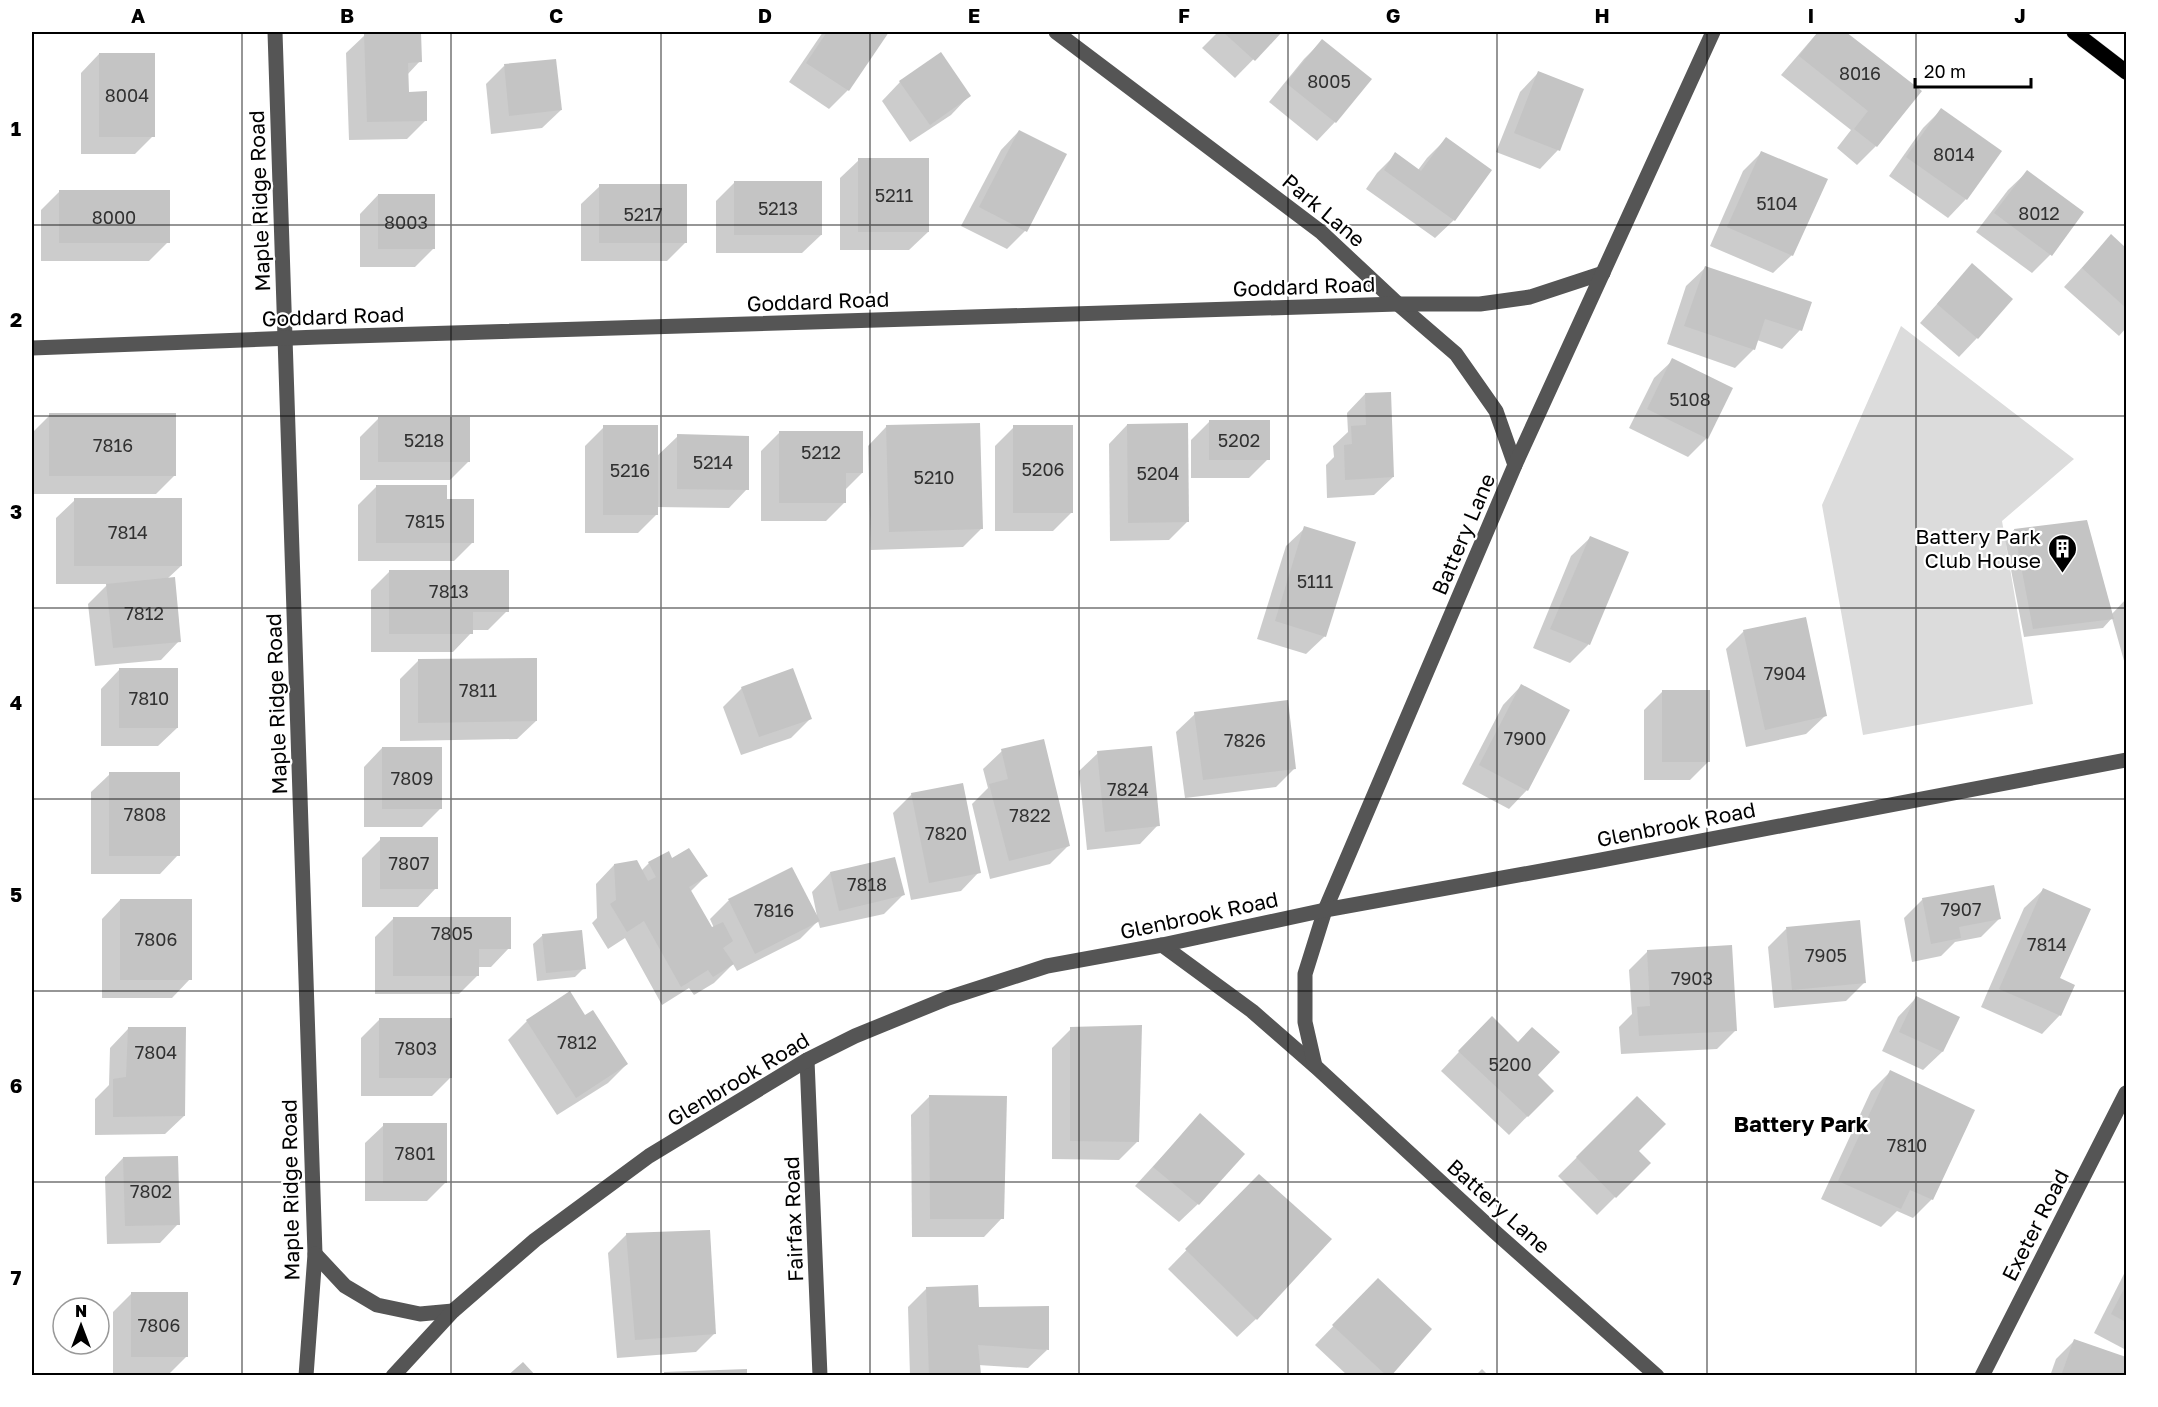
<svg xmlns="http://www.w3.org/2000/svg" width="2158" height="1407" font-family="'Golos Text',sans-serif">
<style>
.green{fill:#dcdcdc}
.shadow{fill:#0003}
.building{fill:#c4c4c4}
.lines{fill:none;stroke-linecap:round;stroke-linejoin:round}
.major-casing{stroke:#dbdbdb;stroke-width:16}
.minor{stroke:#555;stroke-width:15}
.major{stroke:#000;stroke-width:15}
.grid{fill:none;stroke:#000;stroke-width:1.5;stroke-opacity:0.55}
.labels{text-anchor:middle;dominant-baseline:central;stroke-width:4.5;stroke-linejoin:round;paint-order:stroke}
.number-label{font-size:18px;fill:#313131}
.street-label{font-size:21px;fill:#000;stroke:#fff}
.poi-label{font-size:21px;fill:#000;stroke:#fff;text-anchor:end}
.neighbourhood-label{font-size:22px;font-weight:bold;fill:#000;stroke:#fff}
.neatline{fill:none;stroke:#000;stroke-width:2}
.grid-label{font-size:20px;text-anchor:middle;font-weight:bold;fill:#000}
</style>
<rect width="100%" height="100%" fill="#fff"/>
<!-- green -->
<polygon class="green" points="1901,326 2074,459 2002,521 2033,704 1863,735 1822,505"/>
<!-- shadow -->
<g class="shadow">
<polygon points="823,32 887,32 848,90 829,109 789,82"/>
<polygon points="1218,32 1280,32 1235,78 1202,48"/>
<polygon points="1818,32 1844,32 1919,91 1876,146 1857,165 1837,148 1851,130 1781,75"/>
<polygon points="365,35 420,61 407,75 407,93 426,120 407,139 349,140 346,53"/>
<polygon points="1322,41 1335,122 1317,141 1269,102 1304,59"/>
<polygon points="99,54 153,136 135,154 81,154 81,73"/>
<polygon points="504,66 561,110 542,128 491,134 486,84"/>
<polygon points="1538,73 1558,150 1540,169 1496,152 1520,92"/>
<polygon points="900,82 969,96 951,115 910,142 882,101"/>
<polygon points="1941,110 1966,199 1948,218 1889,176 1923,128"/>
<polygon points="1019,131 1025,231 1007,249 961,226 1001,150"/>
<polygon points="1446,139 1454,220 1435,238 1366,189 1377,173 1396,154 1418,170 1427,158"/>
<polygon points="1762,152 1792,255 1773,273 1710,246 1743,171"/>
<polygon points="859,160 928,232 909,250 840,250 840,178"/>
<polygon points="2027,172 2082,213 2050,255 2032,273 1976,232 2008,190"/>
<polygon points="735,182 821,235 802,253 716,253 716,201"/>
<polygon points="600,186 686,242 667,261 581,261 581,204"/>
<polygon points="59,192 168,242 149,261 41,261 41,210"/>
<polygon points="378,195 433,249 415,267 360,267 360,214"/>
<polygon points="2111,236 2126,250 2126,328 2119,336 2064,287"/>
<polygon points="1972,265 1977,338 1959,357 1920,323"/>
<polygon points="1705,268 1800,330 1782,349 1757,340 1754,349 1735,368 1667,344 1686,286"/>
<polygon points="1673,360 1731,389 1706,439 1688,457 1629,428 1654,378"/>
<polygon points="1365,394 1393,477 1374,495 1327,498 1326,465 1334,457 1333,446 1348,432 1347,413"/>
<polygon points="50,415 175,475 156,494 32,494 32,433"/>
<polygon points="378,419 468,462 450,480 360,480 360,437"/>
<polygon points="1210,421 1268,459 1249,478 1191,478 1191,440"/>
<polygon points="1127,425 1187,522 1169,540 1110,541 1109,444"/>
<polygon points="604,427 656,457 678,436 747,489 729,508 656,507 656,515 638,533 585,533 585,446"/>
<polygon points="886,427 981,529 963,547 871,550 868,446"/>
<polygon points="1014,427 1072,512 1053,531 995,531 995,446"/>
<polygon points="780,432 862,473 845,490 845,502 826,521 761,521 761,451"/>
<polygon points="377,486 446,501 472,543 454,561 358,561 358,505"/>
<polygon points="75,500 181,566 167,579 179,641 161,660 95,666 88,604 108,584 56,584 56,518"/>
<polygon points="1305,528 1325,636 1306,654 1257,639 1286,546"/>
<polygon points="2014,530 2111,615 2126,599 2126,668 2112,618 2103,628 2024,637 2005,539"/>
<polygon points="1590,538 1627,553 1588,645 1570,663 1533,648 1571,556"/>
<polygon points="389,572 507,611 488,630 471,630 471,633 453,652 371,652 371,590"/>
<polygon points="1744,631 1825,716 1806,734 1746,747 1726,649"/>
<polygon points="419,660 536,721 517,739 400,741 400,679"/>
<polygon points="119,670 177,728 158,746 101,746 101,689"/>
<polygon points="1521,686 1527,790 1509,809 1462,784 1503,705"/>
<polygon points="742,688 810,719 791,738 741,755 723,707"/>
<polygon points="1662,692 1709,761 1690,780 1644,780 1644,710"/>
<polygon points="1195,714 1295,768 1276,787 1185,798 1176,732"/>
<polygon points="382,748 440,809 422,827 364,827 364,767"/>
<polygon points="1002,751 1069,845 1050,864 990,879 972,804 988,788 983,769"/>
<polygon points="1098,753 1158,825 1140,844 1087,850 1079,771"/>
<polygon points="110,774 178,855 160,874 91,874 91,792"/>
<polygon points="912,794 979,872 961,891 911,900 893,813"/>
<polygon points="381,839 436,888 418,907 362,907 362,858"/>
<polygon points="672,861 706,876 690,892 711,929 714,928 710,919 728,901 792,869 817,916 812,892 830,873 903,895 884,914 820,928 818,921 800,939 737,971 733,964 714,983 694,995 689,988 662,1005 625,938 608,949 592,923 597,918 596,884 614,865 641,871 649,863"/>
<polygon points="2043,890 2058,979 2060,1015 2042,1034 1981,1007 2024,908"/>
<polygon points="1923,899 1999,919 1981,937 1955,942 1941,956 1912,962 1904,918"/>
<polygon points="120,900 190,979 172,998 102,998 102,919"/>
<polygon points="393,919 509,948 491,967 478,967 478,975 459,994 375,994 375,937"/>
<polygon points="1786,929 1865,982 1846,1001 1774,1008 1768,947"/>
<polygon points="543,935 584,968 575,977 537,981 533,944"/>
<polygon points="1648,951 1736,1030 1717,1049 1621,1054 1619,1027 1632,1014 1629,970"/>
<polygon points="1916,998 1958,1017 1942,1052 1923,1070 1882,1051 1898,1017"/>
<polygon points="585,1017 627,1064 608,1083 557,1115 508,1040 527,1021"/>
<polygon points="380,1019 451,1077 432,1096 361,1096 361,1038"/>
<polygon points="128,1029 184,1116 165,1134 95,1135 95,1099 109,1085 110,1048"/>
<polygon points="1071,1029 1137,1142 1119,1160 1052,1159 1052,1048"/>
<polygon points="1473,1037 1536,1075 1552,1091 1509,1135 1441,1071"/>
<polygon points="1890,1072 1932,1199 1913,1218 1897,1211 1881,1227 1821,1199 1871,1091"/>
<polygon points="929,1097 1002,1218 984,1237 912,1237 911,1115"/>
<polygon points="1637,1098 1637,1151 1649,1163 1597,1215 1558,1176"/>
<polygon points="1200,1115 1198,1204 1179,1222 1135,1186"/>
<polygon points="384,1125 446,1182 427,1201 365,1201 365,1143"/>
<polygon points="123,1158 178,1224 160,1243 107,1244 105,1177"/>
<polygon points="1259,1176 1256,1319 1237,1337 1168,1269"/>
<polygon points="627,1234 715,1333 696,1352 617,1358 608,1253"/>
<polygon points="2126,1270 2126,1350 2094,1333"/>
<polygon points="1378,1280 1389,1376 1348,1376 1315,1345"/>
<polygon points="926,1289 978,1308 1047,1350 1028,1368 978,1365 979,1374 978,1376 910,1376 908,1307"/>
<polygon points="131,1294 186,1357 168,1375 113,1375 113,1312"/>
<polygon points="2075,1340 2126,1358 2126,1376 2050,1376 2056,1359"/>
<polygon points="1482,1369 1489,1376 1475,1376"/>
</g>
<!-- building -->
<g class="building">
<polygon points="421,32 422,62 408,63 409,92 427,91 427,121 367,122 364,33"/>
<polygon points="827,32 889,32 849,91 806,63"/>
<polygon points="1223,32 1282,32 1255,61"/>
<polygon points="1818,32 1846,32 1922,91 1877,147 1854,129 1868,111 1799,56"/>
<polygon points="1322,39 1372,79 1336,123 1286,83"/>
<polygon points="941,52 971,96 930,125 899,81"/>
<rect x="99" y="53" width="56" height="84"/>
<polygon points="556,59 562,110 509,116 504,64"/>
<polygon points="1538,71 1584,89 1560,151 1514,133"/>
<polygon points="1941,108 2002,151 1967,200 1906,157"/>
<polygon points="1019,130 1067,154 1027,232 979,207"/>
<polygon points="1446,137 1492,170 1455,221 1384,170 1395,152 1421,171"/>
<polygon points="1761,151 1828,179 1793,256 1727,227"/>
<rect x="858" y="158" width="71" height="74"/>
<polygon points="2027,170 2084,212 2052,256 1994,213"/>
<rect x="734" y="181" width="88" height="54"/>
<rect x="599" y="184" width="88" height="59"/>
<rect x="59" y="190" width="111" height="53"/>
<rect x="378" y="194" width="57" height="55"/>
<polygon points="2111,234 2126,248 2126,308 2082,268"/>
<polygon points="1972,263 2013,299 1978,339 1937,304"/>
<polygon points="1705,266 1812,302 1802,331 1765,319 1755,350 1684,326"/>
<polygon points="1672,358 1733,388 1708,439 1647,409"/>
<polygon points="1391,392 1394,477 1345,480 1344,445 1352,444 1351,426 1366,425 1365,393"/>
<rect x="49" y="413" width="127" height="63"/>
<rect x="378" y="417" width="92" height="45"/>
<rect x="1209" y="420" width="61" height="40"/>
<polygon points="980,423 983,529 889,532 886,425"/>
<polygon points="1188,423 1189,522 1128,523 1127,424"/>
<rect x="603" y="425" width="55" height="90"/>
<rect x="1013" y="425" width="60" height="88"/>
<polygon points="779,431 863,431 863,473 846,473 846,503 779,503"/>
<polygon points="677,434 749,436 749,490 677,489"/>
<polygon points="376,485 447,485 447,499 474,499 474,543 376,543"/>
<rect x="74" y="498" width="108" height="68"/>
<polygon points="2087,520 2114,619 2033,629 2014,529"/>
<polygon points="1304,526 1356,542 1326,637 1275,621"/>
<polygon points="1590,536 1629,552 1590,645 1550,629"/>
<polygon points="389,570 509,570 509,612 473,612 473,634 389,634"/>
<polygon points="175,577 181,642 113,648 106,584"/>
<polygon points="1806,617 1827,716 1765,730 1743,630"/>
<polygon points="537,658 537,721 418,723 418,659"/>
<rect x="119" y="668" width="59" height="60"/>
<polygon points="793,668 812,719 759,737 741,687"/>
<polygon points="1521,684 1570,710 1528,791 1479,765"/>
<rect x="1662" y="690" width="48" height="72"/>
<polygon points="1288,700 1296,769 1203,780 1194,712"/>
<polygon points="1044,739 1070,846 1009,861 989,784 1008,779 1001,749"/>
<polygon points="1152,746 1160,826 1105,832 1097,751"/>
<rect x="382" y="747" width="60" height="62"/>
<rect x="109" y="772" width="71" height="84"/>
<polygon points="963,783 981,873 929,883 911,793"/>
<rect x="380" y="837" width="58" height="52"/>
<polygon points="689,848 708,876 689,887 712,927 723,922 733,941 723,948 734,964 713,977 708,970 681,987 644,921 627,932 610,904 616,900 614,864 637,860 648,881 656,877 648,862 669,851 672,858"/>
<polygon points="895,857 905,895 839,911 830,872"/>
<polygon points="792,867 820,921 755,954 728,899"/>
<polygon points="1994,885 2001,919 1959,927 1961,938 1931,944 1922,898"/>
<polygon points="2043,888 2091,909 2060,978 2075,985 2061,1016 1999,989"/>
<rect x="120" y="899" width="72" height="81"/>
<polygon points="393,917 511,917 511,949 479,949 479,976 393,976"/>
<polygon points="1860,920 1866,983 1792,990 1786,927"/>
<polygon points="582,930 586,969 546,973 542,934"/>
<polygon points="1732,945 1737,1031 1639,1036 1637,1007 1650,1006 1647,950"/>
<polygon points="570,991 585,1015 593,1010 628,1064 576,1098 526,1020"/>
<polygon points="1916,996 1960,1017 1943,1052 1899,1032"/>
<polygon points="1492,1016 1518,1042 1532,1027 1560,1052 1538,1075 1554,1091 1528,1117 1458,1051"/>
<rect x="379" y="1018" width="73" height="60"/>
<polygon points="1142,1025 1139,1142 1070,1141 1070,1027"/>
<polygon points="128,1027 186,1027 185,1116 113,1117 113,1079 126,1077"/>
<polygon points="1890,1070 1975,1110 1933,1200 1910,1190 1901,1209 1838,1181"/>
<polygon points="929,1095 1007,1096 1004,1219 930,1219"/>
<polygon points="1637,1096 1666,1124 1639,1151 1651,1163 1616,1198 1576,1157"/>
<polygon points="1200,1113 1245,1154 1199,1205 1153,1167"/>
<rect x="383" y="1123" width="64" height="60"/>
<polygon points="178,1156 180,1225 125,1226 123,1157"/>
<polygon points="1259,1174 1332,1239 1257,1320 1185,1249"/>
<polygon points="710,1230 716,1334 635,1340 626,1233"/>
<polygon points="1378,1278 1432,1329 1391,1376 1387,1376 1332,1325"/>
<polygon points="978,1285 979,1307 1049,1306 1049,1350 978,1345 981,1374 929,1376 926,1287"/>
<polygon points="2126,1285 2126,1322 2111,1314"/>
<rect x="131" y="1292" width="57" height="65"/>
<polygon points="2074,1339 2126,1357 2126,1376 2061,1376"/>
<polygon points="523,1362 536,1376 507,1376"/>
<polygon points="747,1369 747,1376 664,1376 664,1372"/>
</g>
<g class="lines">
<defs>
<polyline id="major" points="2074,32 2126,72"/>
</defs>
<!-- major casing -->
<use href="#major" class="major-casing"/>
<!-- minor -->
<g class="minor">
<polyline points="275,32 315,1254 306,1376"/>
<polyline points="1056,32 1321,232 1398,304 1456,354 1496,411 1515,465"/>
<polyline points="32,348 319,337 1398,304 1480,304 1530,297 1603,273"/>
<polyline points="1162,945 1252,1011 1315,1066 1495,1232 1657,1376"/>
<polyline points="807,1060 820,1376"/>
<polyline points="1315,1066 1305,1022 1305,974 1325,910 1515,465 1713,32"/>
<polyline points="315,1254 345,1286 377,1305 420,1314 453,1311"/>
<polyline points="393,1376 453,1311 535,1240 649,1156 807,1060 855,1036 948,998 1047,966 1162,945 1325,910 1596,861 2126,760"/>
<polyline points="1982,1376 2126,1093"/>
</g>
<!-- major -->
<use href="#major" class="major"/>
</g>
<!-- grid -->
<path class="grid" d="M242 32V1376M451 32V1376M661 32V1376M870 32V1376M1079 32V1376M1288 32V1376M1497 32V1376M1707 32V1376M1916 32V1376M32 225H2126M32 416H2126M32 608H2126M32 799H2126M32 991H2126M32 1182H2126"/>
<!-- icons -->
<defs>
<symbol id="building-pin" viewBox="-11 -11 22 30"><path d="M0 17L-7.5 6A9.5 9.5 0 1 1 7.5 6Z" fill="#000" stroke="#fff"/><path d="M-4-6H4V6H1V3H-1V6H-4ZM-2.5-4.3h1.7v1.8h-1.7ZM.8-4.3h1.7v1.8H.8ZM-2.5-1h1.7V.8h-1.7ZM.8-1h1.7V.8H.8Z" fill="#fff"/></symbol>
</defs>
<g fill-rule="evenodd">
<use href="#building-pin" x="2046" y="532" width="33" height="45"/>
</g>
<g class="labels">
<!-- number labels -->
<g class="number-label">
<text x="1860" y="73">8016</text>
<text x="1329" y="81">8005</text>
<text x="127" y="95">8004</text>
<text x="1954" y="154">8014</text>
<text x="894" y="195">5211</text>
<text x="1777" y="203">5104</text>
<text x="778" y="208">5213</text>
<text x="2039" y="213">8012</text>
<text x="643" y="214">5217</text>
<text x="114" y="217">8000</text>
<text x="406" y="222">8003</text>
<text x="1690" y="399">5108</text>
<text x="424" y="440">5218</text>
<text x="1239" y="440">5202</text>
<text x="113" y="445">7816</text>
<text x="821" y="452">5212</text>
<text x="713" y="462">5214</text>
<text x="1043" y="469">5206</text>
<text x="630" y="470">5216</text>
<text x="1158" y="473">5204</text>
<text x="934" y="477">5210</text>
<text x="425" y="521">7815</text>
<text x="128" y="532">7814</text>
<text x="1315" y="581">5111</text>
<text x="449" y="591">7813</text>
<text x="144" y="613">7812</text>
<text x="1785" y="673">7904</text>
<text x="478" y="690">7811</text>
<text x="149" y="698">7810</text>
<text x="1525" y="738">7900</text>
<text x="1245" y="740">7826</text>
<text x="412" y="778">7809</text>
<text x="1128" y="789">7824</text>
<text x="145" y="814">7808</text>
<text x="1030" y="815">7822</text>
<text x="946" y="833">7820</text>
<text x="409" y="863">7807</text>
<text x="867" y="884">7818</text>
<text x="1961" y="909">7907</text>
<text x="774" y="910">7816</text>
<text x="452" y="933">7805</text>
<text x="156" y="939">7806</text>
<text x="2047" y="944">7814</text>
<text x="1826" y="955">7905</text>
<text x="1692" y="978">7903</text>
<text x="577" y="1042">7812</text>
<text x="416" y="1048">7803</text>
<text x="156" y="1052">7804</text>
<text x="1510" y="1064">5200</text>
<text x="1907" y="1145">7810</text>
<text x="415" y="1153">7801</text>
<text x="151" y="1191">7802</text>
<text x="159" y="1325">7806</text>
</g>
<!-- street labels -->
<g class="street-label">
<text transform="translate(259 201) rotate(-92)">Maple Ridge Road</text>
<text transform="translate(1324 210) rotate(40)">Park Lane</text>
<text transform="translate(1304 286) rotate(-2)">Goddard Road</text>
<text transform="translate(818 301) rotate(-2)">Goddard Road</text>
<text transform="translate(333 316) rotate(-2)">Goddard Road</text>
<text transform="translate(1463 534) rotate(-67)">Battery Lane</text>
<text transform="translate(276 704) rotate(-92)">Maple Ridge Road</text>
<text transform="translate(1676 824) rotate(-11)">Glenbrook Road</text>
<text transform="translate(1199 915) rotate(-12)">Glenbrook Road</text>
<text transform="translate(738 1079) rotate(-31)">Glenbrook Road</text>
<text transform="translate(290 1190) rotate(-91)">Maple Ridge Road</text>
<text transform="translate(1499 1206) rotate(42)">Battery Lane</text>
<text transform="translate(793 1219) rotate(-92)">Fairfax Road</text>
<text transform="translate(2035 1225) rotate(-63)">Exeter Road</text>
</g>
<!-- poi labels -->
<g class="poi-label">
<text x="2041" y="536">Battery Park<tspan x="2041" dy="24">Club House</tspan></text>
</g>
<!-- neighbourhood labels -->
<g class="neighbourhood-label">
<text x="1801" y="1123">Battery Park</text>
</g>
</g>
<!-- border -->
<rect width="2158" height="1407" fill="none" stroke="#ffffff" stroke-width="66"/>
<!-- north arrow -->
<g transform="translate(81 1326)"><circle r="28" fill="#ffffff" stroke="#999999" stroke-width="1.5"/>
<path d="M0-4.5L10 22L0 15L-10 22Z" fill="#000000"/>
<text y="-9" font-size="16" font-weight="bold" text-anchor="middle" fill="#000000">N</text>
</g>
<!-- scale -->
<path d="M1915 78v9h116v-9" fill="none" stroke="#000000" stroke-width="3"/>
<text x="1924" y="78" font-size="18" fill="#000000" stroke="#ffffff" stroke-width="4.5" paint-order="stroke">20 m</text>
<rect x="33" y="33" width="2092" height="1341" class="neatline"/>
<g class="grid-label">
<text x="138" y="23">A</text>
<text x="347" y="23">B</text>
<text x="556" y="23">C</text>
<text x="765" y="23">D</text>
<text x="974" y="23">E</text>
<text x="1184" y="23">F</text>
<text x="1393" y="23">G</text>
<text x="1602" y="23">H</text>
<text x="1811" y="23">I</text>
<text x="2020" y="23">J</text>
<text x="16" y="136">1</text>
<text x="16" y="327">2</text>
<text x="16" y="519">3</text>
<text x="16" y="710">4</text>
<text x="16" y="902">5</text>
<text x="16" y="1093">6</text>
<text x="16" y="1285">7</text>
</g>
</svg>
